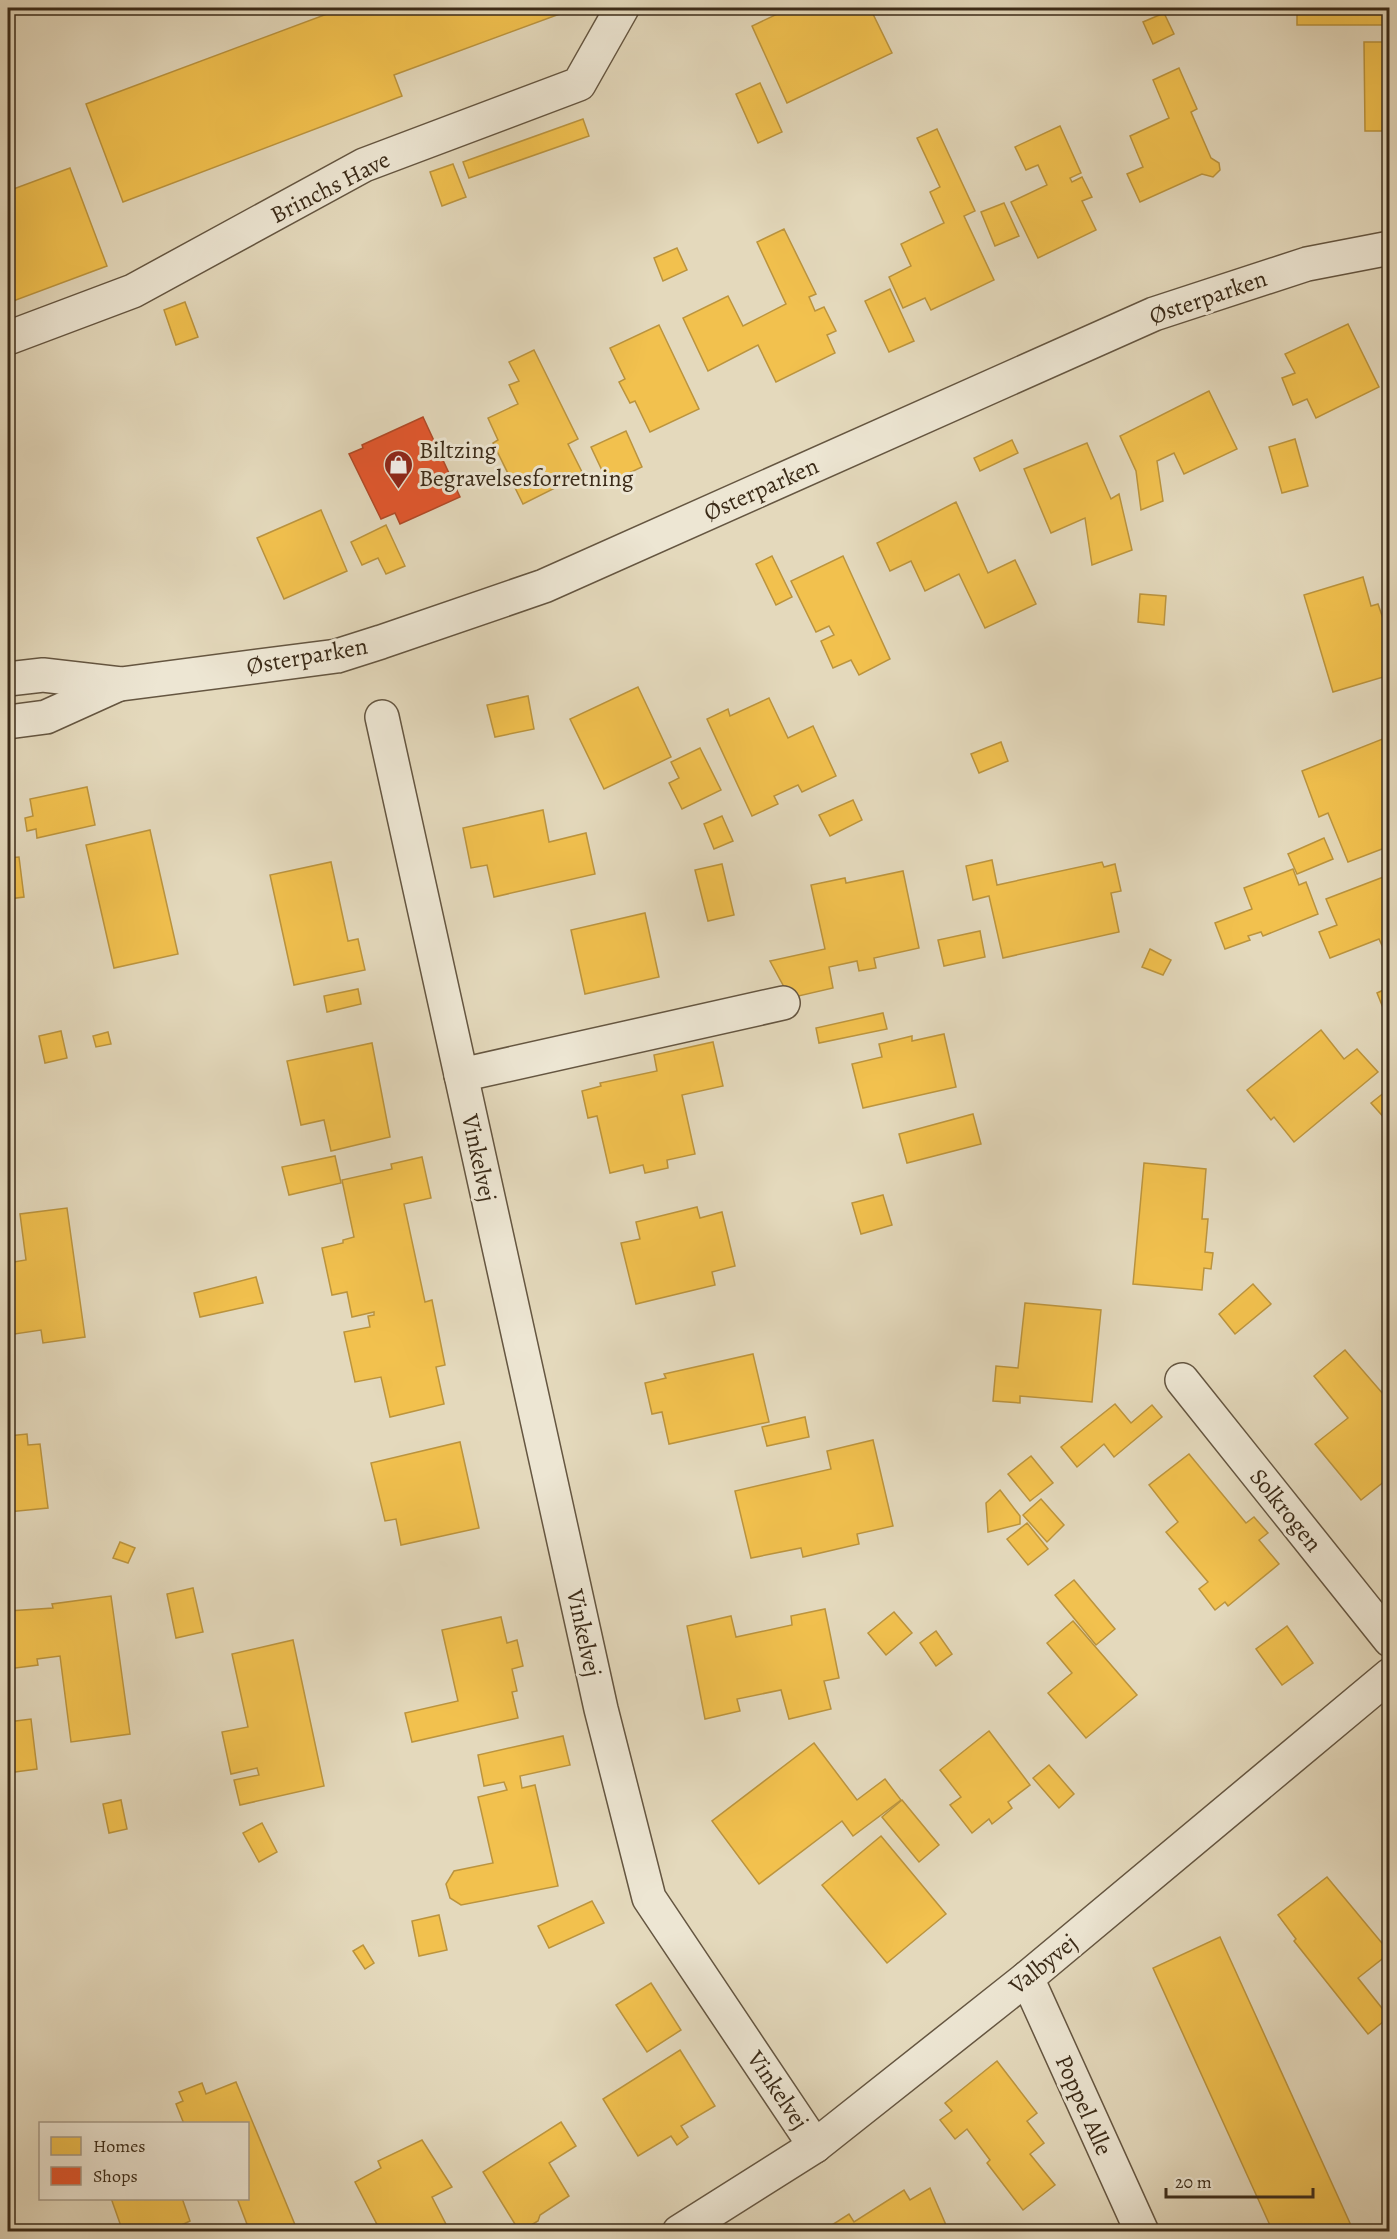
<svg xmlns="http://www.w3.org/2000/svg" width="1397" height="2239" font-family="Alegreya,serif">
<style>
.homes{fill:#f2c14e;stroke:#bb943e;stroke-width:1.5}
.shops{fill:#e4572e;stroke:#b14a27;stroke-width:1.5}
.lines{fill:none;stroke-linecap:round;stroke-linejoin:round}
.street-casing{stroke:#655641;stroke-width:36}
.street{stroke:#ede6d3;stroke-width:33}
.labels{text-anchor:middle;dominant-baseline:central;stroke-width:6;stroke-linejoin:round;paint-order:stroke}
.street-label{font-size:24px;fill:#3b2b18;stroke:#ede6d3}
.poi-label{font-size:24px;fill:#3b2b18;stroke:#ede6d3;text-anchor:start}
</style>
<rect width="100%" height="100%" fill="#e4d9bc"/>
<filter id="stains"><feTurbulence type="fractalNoise" baseFrequency=".00333" numOctaves="4"/><feColorMatrix values="0 0 0 0 .2 0 0 0 0 .09 0 0 0 0 .02 0 0 0 .5 -.17"/></filter>
<radialGradient id="worn" r=".72"><stop offset=".6" stop-color="#630" stop-opacity="0"/><stop offset="1" stop-color="#630" stop-opacity=".3"/></radialGradient>
<!-- homes -->
<g class="homes">
<polygon points="343,8 576,8 394,75 402,96 123,202 86,104"/>
<polygon points="790,8 870,8 892,53 787,103 752,26"/>
<polygon points="1297,8 1390,8 1390,131 1365,131 1364,42 1383,42 1383,25 1297,25"/>
<polygon points="1164,13 1174,34 1153,44 1143,22"/>
<polygon points="1179,68 1197,109 1191,112 1211,158 1219,163 1220,170 1213,177 1202,174 1140,202 1127,174 1143,167 1130,136 1169,118 1153,80"/>
<polygon points="760,83 782,132 758,143 736,94"/>
<polygon points="583,119 589,136 469,178 463,162"/>
<polygon points="1060,126 1081,173 1070,178 1072,182 1082,177 1092,197 1082,201 1096,230 1038,258 1011,202 1047,185 1038,165 1026,170 1015,147"/>
<polygon points="937,129 975,211 964,216 994,280 931,310 925,298 903,308 889,277 911,266 901,244 944,223 930,192 940,187 917,138"/>
<polygon points="453,164 466,197 442,206 430,172"/>
<polygon points="70,168 107,266 8,303 8,191"/>
<polygon points="1004,203 1019,236 995,246 981,212"/>
<polygon points="784,229 816,294 809,297 815,311 824,307 836,331 827,335 835,353 776,382 758,345 708,371 683,318 728,296 743,326 786,304 757,242"/>
<polygon points="677,248 687,270 663,281 654,258"/>
<polygon points="890,289 914,341 889,352 865,301"/>
<polygon points="185,302 198,337 176,345 164,310"/>
<polygon points="1348,324 1379,387 1316,418 1307,399 1293,405 1282,378 1295,373 1285,354"/>
<polygon points="659,325 699,409 650,432 635,401 630,403 619,382 625,379 610,348"/>
<polygon points="534,350 578,439 568,444 583,474 523,504 493,443 498,440 488,418 518,404 509,385 519,381 509,362"/>
<polygon points="1209,391 1237,449 1184,474 1174,453 1157,461 1163,501 1141,510 1136,471 1120,436"/>
<polygon points="626,431 642,467 608,483 591,447"/>
<polygon points="1295,439 1308,486 1282,493 1269,447"/>
<polygon points="1012,440 1018,453 980,471 974,458"/>
<polygon points="1087,443 1111,499 1119,494 1132,550 1092,565 1085,518 1051,533 1024,469"/>
<polygon points="956,502 988,573 1015,560 1036,604 985,628 959,574 925,591 911,561 890,571 877,543"/>
<polygon points="321,510 347,571 284,599 257,538"/>
<polygon points="386,525 405,566 386,574 378,558 362,565 351,542"/>
<polygon points="772,556 792,597 776,605 756,564"/>
<polygon points="843,556 890,659 859,675 851,660 833,668 821,641 834,635 829,626 816,632 791,581"/>
<polygon points="1363,577 1371,606 1378,604 1390,639 1390,675 1333,692 1304,595"/>
<polygon points="1140,594 1166,596 1164,625 1138,622"/>
<polygon points="638,687 671,757 604,789 570,719"/>
<polygon points="528,696 534,729 495,737 487,705"/>
<polygon points="769,698 788,738 813,726 836,776 802,792 798,785 774,796 778,804 752,816 707,719 728,709 730,716"/>
<polygon points="1390,736 1390,846 1348,862 1328,813 1319,817 1302,771"/>
<polygon points="1001,742 1008,761 979,773 971,754"/>
<polygon points="700,748 721,790 682,809 669,783 679,778 671,762"/>
<polygon points="87,787 95,825 37,838 36,829 27,831 25,818 33,816 30,799"/>
<polygon points="853,800 862,820 830,836 819,815"/>
<polygon points="543,810 549,842 586,833 595,874 494,897 487,865 471,868 463,828"/>
<polygon points="722,816 733,841 714,849 704,824"/>
<polygon points="150,830 178,954 114,968 86,845"/>
<polygon points="1324,838 1333,859 1297,874 1288,854"/>
<polygon points="19,857 24,897 9,899 14,945 8,945 8,858"/>
<polygon points="992,860 997,885 1102,862 1104,867 1115,864 1121,891 1111,893 1119,932 1003,958 989,896 973,900 966,866"/>
<polygon points="331,862 348,941 358,939 365,970 294,985 270,875"/>
<polygon points="722,864 734,915 708,921 695,870"/>
<polygon points="1293,869 1299,885 1306,882 1318,914 1263,936 1261,932 1248,936 1250,940 1225,949 1215,923 1252,909 1244,888"/>
<polygon points="903,871 919,948 874,958 876,968 859,971 857,961 829,967 833,988 790,998 770,961 825,949 811,885 845,878 846,883"/>
<polygon points="1386,876 1390,885 1390,963 1379,939 1330,958 1319,932 1337,925 1326,899"/>
<polygon points="645,913 659,977 585,994 571,930"/>
<polygon points="980,931 985,957 944,966 938,940"/>
<polygon points="1150,949 1171,960 1163,975 1142,967"/>
<polygon points="1390,987 1390,1025 1377,993"/>
<polygon points="358,989 361,1004 327,1012 324,996"/>
<polygon points="883,1013 887,1029 819,1043 816,1028"/>
<polygon points="1321,1030 1344,1059 1357,1049 1378,1072 1294,1142 1274,1117 1271,1120 1247,1090"/>
<polygon points="61,1031 67,1058 45,1063 39,1036"/>
<polygon points="108,1032 111,1044 96,1047 93,1036"/>
<polygon points="944,1034 956,1087 863,1108 852,1064 882,1057 879,1044 912,1036 912,1041"/>
<polygon points="713,1042 723,1086 682,1095 695,1154 667,1160 668,1168 645,1173 643,1165 610,1173 597,1116 588,1118 582,1091 601,1086 600,1083 657,1071 654,1055"/>
<polygon points="372,1043 390,1137 331,1151 324,1120 301,1125 287,1061"/>
<polygon points="1390,1088 1390,1119 1387,1121 1371,1103"/>
<polygon points="973,1114 981,1144 907,1163 899,1134"/>
<polygon points="335,1156 341,1183 289,1195 282,1167"/>
<polygon points="422,1157 431,1198 404,1204 425,1302 432,1300 445,1365 436,1367 444,1404 390,1417 381,1377 355,1382 344,1332 370,1327 368,1316 374,1315 374,1312 352,1317 347,1292 332,1295 322,1248 343,1243 343,1240 354,1237 342,1180 392,1169 391,1164"/>
<polygon points="1144,1163 1206,1169 1202,1219 1208,1219 1205,1252 1213,1253 1211,1269 1204,1268 1202,1290 1133,1284"/>
<polygon points="883,1195 892,1225 861,1234 852,1203"/>
<polygon points="697,1207 700,1218 722,1212 735,1266 712,1272 715,1285 636,1304 621,1243 640,1239 636,1222"/>
<polygon points="67,1208 85,1337 43,1343 41,1330 8,1335 8,1263 26,1260 20,1214"/>
<polygon points="256,1277 263,1303 200,1317 194,1293"/>
<polygon points="1253,1284 1271,1304 1235,1334 1219,1314"/>
<polygon points="1025,1303 1101,1310 1092,1402 1020,1396 1020,1403 993,1401 996,1366 1018,1368"/>
<polygon points="1345,1350 1390,1402 1390,1477 1361,1500 1315,1444 1348,1418 1314,1376"/>
<polygon points="753,1354 769,1422 669,1444 662,1412 652,1414 645,1383 666,1378 664,1374"/>
<polygon points="1115,1404 1131,1423 1152,1405 1162,1417 1114,1457 1104,1444 1077,1467 1061,1447"/>
<polygon points="805,1417 809,1437 767,1446 762,1427"/>
<polygon points="27,1434 28,1445 40,1444 48,1508 8,1512 8,1436"/>
<polygon points="873,1440 893,1526 857,1534 859,1544 803,1557 801,1548 751,1558 735,1491 831,1469 827,1451"/>
<polygon points="460,1442 479,1528 401,1545 396,1519 385,1521 371,1463"/>
<polygon points="1189,1454 1246,1523 1254,1517 1268,1533 1259,1540 1279,1564 1228,1606 1225,1602 1215,1610 1199,1589 1208,1582 1166,1532 1178,1522 1149,1485"/>
<polygon points="1031,1456 1053,1483 1030,1501 1008,1474"/>
<polygon points="1000,1490 1020,1516 1020,1524 988,1532 986,1503"/>
<polygon points="1041,1499 1064,1525 1047,1542 1023,1515"/>
<polygon points="1027,1523 1048,1549 1028,1565 1007,1539"/>
<polygon points="120,1542 135,1548 128,1563 113,1558"/>
<polygon points="1074,1580 1115,1629 1096,1645 1055,1595"/>
<polygon points="193,1588 203,1632 176,1638 167,1594"/>
<polygon points="111,1596 130,1734 71,1742 60,1656 37,1659 38,1665 8,1669 8,1611 53,1608 52,1604"/>
<polygon points="825,1609 839,1678 824,1681 831,1709 789,1719 781,1690 737,1699 740,1711 705,1719 687,1626 731,1616 736,1637 792,1625 791,1616"/>
<polygon points="894,1612 912,1633 886,1655 868,1633"/>
<polygon points="501,1617 507,1643 517,1640 523,1666 512,1669 517,1691 512,1692 518,1718 412,1742 405,1713 458,1701 442,1630"/>
<polygon points="1073,1621 1137,1695 1086,1738 1048,1693 1072,1673 1047,1643"/>
<polygon points="1287,1626 1313,1663 1282,1685 1256,1649"/>
<polygon points="936,1631 952,1654 936,1666 920,1643"/>
<polygon points="293,1640 324,1786 240,1805 234,1780 259,1775 257,1768 231,1774 222,1732 248,1727 232,1654"/>
<polygon points="31,1719 37,1769 8,1773 8,1722"/>
<polygon points="989,1731 1030,1785 1008,1802 1012,1808 992,1824 989,1819 972,1833 950,1805 961,1797 940,1770"/>
<polygon points="563,1736 570,1765 520,1776 522,1788 535,1785 558,1886 461,1905 450,1898 446,1884 454,1871 493,1863 478,1797 507,1790 504,1782 484,1786 478,1755"/>
<polygon points="814,1743 857,1800 885,1779 901,1800 853,1836 842,1821 759,1884 712,1821"/>
<polygon points="1049,1765 1074,1794 1059,1808 1033,1778"/>
<polygon points="121,1800 127,1829 109,1833 103,1804"/>
<polygon points="902,1800 939,1845 919,1862 882,1817"/>
<polygon points="262,1823 277,1852 259,1862 243,1833"/>
<polygon points="881,1836 946,1914 887,1963 822,1885"/>
<polygon points="1327,1877 1386,1948 1390,1945 1390,1959 1386,1956 1358,1978 1389,2017 1368,2034 1294,1941 1296,1939 1278,1915"/>
<polygon points="592,1901 604,1923 549,1948 538,1926"/>
<polygon points="439,1915 447,1950 419,1956 412,1921"/>
<polygon points="1220,1937 1354,2232 1273,2232 1153,1968"/>
<polygon points="363,1945 374,1963 365,1969 353,1951"/>
<polygon points="651,1983 681,2030 647,2052 616,2005"/>
<polygon points="680,2050 715,2106 681,2126 688,2137 677,2145 671,2136 638,2156 603,2099"/>
<polygon points="997,2061 1037,2113 1027,2121 1044,2143 1030,2154 1055,2185 1023,2210 987,2163 990,2160 967,2129 955,2139 940,2120 952,2111 945,2103"/>
<polygon points="236,2082 298,2232 250,2232 237,2198 248,2198 248,2124 184,2124 176,2104 183,2101 179,2092 202,2083 206,2094"/>
<polygon points="561,2122 576,2146 549,2163 569,2196 540,2215 538,2221 528,2227 518,2229 483,2172"/>
<polygon points="422,2140 452,2187 432,2197 450,2232 381,2232 355,2182 381,2168 378,2161"/>
<polygon points="930,2188 949,2232 824,2230 849,2214 854,2222 904,2190 910,2200"/>
<polygon points="111,2198 182,2198 190,2221 167,2232 123,2232"/>
</g>
<!-- shops -->
<polygon class="shops" points="423,417 460,497 400,524 395,513 381,519 349,454 363,448 362,445"/>
<g class="lines">
<defs>
<g id="street">
<polyline points="8,338 133,291 364,165 579,84 622,8"/>
<polyline points="8,679 43,675 121,684 337,656 381,642 544,586 1154,314 1307,264 1390,248"/>
<polyline points="382,717 601,1709 649,1898 815,2146"/>
<polyline points="8,722 46,717 119,684"/>
<polyline points="461,1075 783,1003"/>
<polyline points="1182,1380 1390,1640"/>
<polyline points="1027,1978 1142,2232"/>
<polyline points="679,2232 815,2146 1027,1978 1390,1675"/>
</g>
</defs>
<!-- street casing -->
<use href="#street" class="street-casing"/>
<!-- street -->
<use href="#street" class="street"/>
</g>
<!-- icons -->
<defs>
<symbol id="shop-pin" viewBox="-11 -11 22 30"><path d="M0 17L-7.5 6A9.5 9.5 0 1 1 7.5 6Z" fill="#8f2418" stroke="#ede6d3"/><path d="M-5-2.5h2.3a2.7 3.5 0 0 1 5.4 0H5L5.5 6h-11ZM-1.5-2.5h3a1.5 2.3 0 0 0-3 0Z" fill="#fff"/></symbol>
</defs>
<g fill-rule="evenodd">
<use href="#shop-pin" x="382" y="448" width="33" height="45"/>
</g>
<g class="labels">
<!-- street labels -->
<g class="street-label">
<text transform="translate(330 187) rotate(-27)">Brinchs Have</text>
<text transform="translate(1208 297) rotate(-19)">Østerparken</text>
<text transform="translate(761 489) rotate(-24)">Østerparken</text>
<text transform="translate(307 656) rotate(-10)">Østerparken</text>
<text transform="translate(479 1158) rotate(78)">Vinkelvej</text>
<text transform="translate(1286 1510) rotate(51)">Solkrogen</text>
<text transform="translate(584 1633) rotate(78)">Vinkelvej</text>
<text transform="translate(1043 1964) rotate(-39)">Valbyvej</text>
<text transform="translate(778 2090) rotate(56)">Vinkelvej</text>
<text transform="translate(1084 2105) rotate(66)">Poppel Alle</text>
</g>
<!-- poi labels -->
<g class="poi-label">
<text x="419" y="450">Biltzing<tspan x="419" dy="28">Begravelsesforretning</tspan></text>
</g>
</g>
<!-- margin -->
<rect width="1397" height="2239" fill="none" stroke="#e4d9bc" stroke-width="30"/>
<rect x="9" y="9" width="1379" height="2221" fill="none" stroke="#3b2b18" stroke-width="3"/>
<rect x="15" y="15" width="1367" height="2209" fill="none" stroke="#3b2b18" stroke-width="1.5"/>
<!-- legend -->
<rect x="39" y="2122" width="210" height="78" fill="#ede6d3" stroke="#a69b88" stroke-width="1.5"/>
<rect x="51" y="2137" width="30" height="18" fill="#f2c14e" stroke="#a69b88" stroke-width="1.5"/>
<text x="93" y="2152" font-size="18" fill="#3b2b18">Homes</text>
<rect x="51" y="2167" width="30" height="18" fill="#e4572e" stroke="#a69b88" stroke-width="1.5"/>
<text x="93" y="2182" font-size="18" fill="#3b2b18">Shops</text>
<!-- scale -->
<path d="M1166 2188v9h147v-9" fill="none" stroke="#3b2b18" stroke-width="3"/>
<text x="1175" y="2188" font-size="18" fill="#3b2b18" stroke="#ede6d3" stroke-width="4.5" paint-order="stroke">20 m</text>
<rect width="100%" height="100%" filter="url(#stains)"/>
<rect width="100%" height="100%" fill="url(#worn)"/>
</svg>
